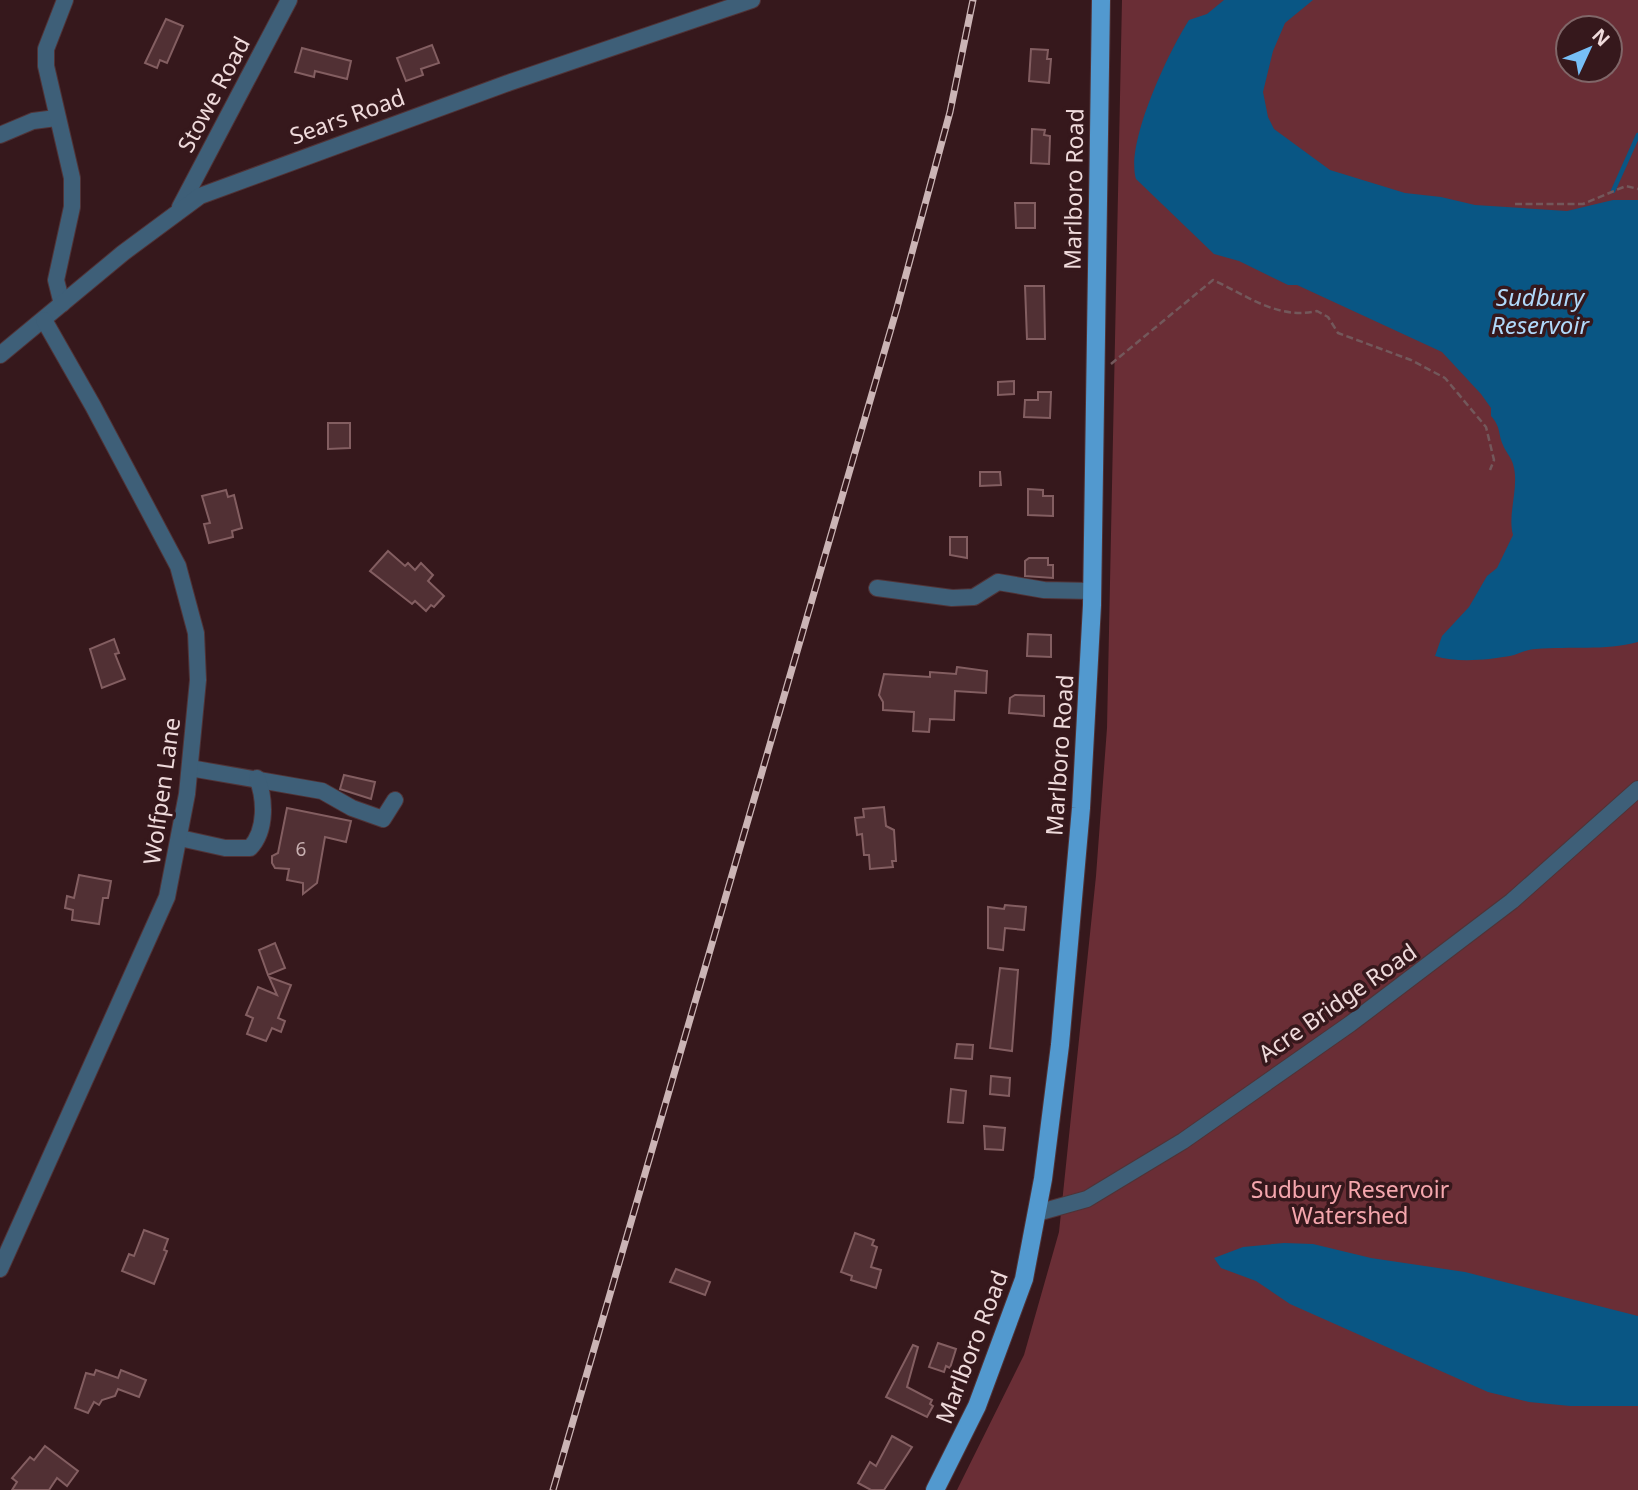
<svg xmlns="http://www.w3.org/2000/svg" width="1638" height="1490" font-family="'Noto Sans',sans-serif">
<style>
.green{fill:#6a2e36;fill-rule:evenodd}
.water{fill:#095684}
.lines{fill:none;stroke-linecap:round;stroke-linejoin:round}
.stream{stroke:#095684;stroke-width:4.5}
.building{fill:#513034;stroke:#835e61;stroke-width:2}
.minor-casing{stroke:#503337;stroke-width:18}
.major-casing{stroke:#503337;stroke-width:20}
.path{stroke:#73585b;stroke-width:2.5;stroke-dasharray:7 3.5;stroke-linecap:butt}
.minor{stroke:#3e5f78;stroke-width:16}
.major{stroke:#5299cf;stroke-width:18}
.rail-casing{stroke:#cbb4b5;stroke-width:7}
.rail{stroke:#36181c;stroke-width:4.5;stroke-dasharray:13;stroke-linecap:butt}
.labels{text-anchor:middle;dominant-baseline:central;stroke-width:7;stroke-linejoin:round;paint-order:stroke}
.number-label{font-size:19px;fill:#c8b0b1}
.street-label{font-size:23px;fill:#efdadb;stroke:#36181c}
.park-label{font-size:23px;fill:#f5a6ad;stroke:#36181c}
.water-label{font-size:24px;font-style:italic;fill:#b0d8f9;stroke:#36181c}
</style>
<rect width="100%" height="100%" fill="#36181c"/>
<!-- green -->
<path class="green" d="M1122 0H1638V1490H957L1024 1355 1059 1232 1096 876 1107 728ZM1568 28H1610V70H1568Z"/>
<!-- water -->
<g class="water">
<path d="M1224 0H1313L1285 23 1273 51 1263 92 1268 117 1274 129 1330 170 1405 193 1441 197 1475 205 1567 211 1613 200H1638V642C1604 651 1571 646 1536 649 1527 649 1519 654 1510 656 1487 660 1457 663 1435 656L1442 636 1469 607 1487 576 1497 568 1513 535C1507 513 1520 487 1513 464 1511 457 1505 451 1503 445 1498 434 1501 427 1491 416V408L1481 394 1442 352 1297 285H1288L1239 261 1214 254 1136 179C1125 143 1169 51 1189 20L1207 14Z"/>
<polygon points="1284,1243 1313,1244 1371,1258 1465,1272 1638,1316 1638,1406 1570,1406 1529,1402 1488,1392 1290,1304 1256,1281 1221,1268 1214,1258 1243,1247"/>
</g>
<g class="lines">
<!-- stream -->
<polyline class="stream" points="1613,191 1638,135"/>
</g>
<!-- building -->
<g class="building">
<polygon points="166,19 183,26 167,63 160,60 157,68 145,63"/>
<polygon points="432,45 439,63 421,69 423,75 406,81 397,58"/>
<polygon points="302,48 351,61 347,79 315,71 314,77 295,72"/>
<polygon points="1031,49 1048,50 1047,59 1051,59 1049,83 1029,81"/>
<polygon points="1032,129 1045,130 1044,135 1050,136 1049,164 1031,163"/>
<polygon points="1015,203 1035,203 1035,228 1016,228"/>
<polygon points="1025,286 1044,286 1045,339 1027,339"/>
<polygon points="1014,381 1014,394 998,395 998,382"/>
<polygon points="1038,392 1051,392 1050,418 1024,417 1025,400 1038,400"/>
<polygon points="328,423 350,423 350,448 328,449"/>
<polygon points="980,472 1000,472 1001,485 980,486"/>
<polygon points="1028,489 1043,490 1043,496 1053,496 1053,516 1028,515"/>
<polygon points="226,490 228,497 234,495 242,528 232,531 233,537 209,543 204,524 210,523 202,496"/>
<polygon points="950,537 967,537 967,558 950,555"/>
<polygon points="388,551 405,566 408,563 415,570 421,563 433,575 428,581 444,596 434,607 431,605 426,611 415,601 412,604 370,571"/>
<polygon points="1029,558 1048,558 1048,565 1053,565 1053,578 1025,576 1025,561"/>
<polygon points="1028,634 1051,635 1051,657 1027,656"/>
<polygon points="114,639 119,653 115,654 125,679 102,688 90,649"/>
<polygon points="957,667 987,671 986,693 955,691 954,720 930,719 929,732 913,731 914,712 883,710 883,702 879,695 884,674 930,677 930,672 956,674"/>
<polygon points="1015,695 1044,696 1044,716 1009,713 1010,698"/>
<polygon points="344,775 375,782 371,799 340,789"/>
<polygon points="884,807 886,826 894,830 896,861 892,861 893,867 870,869 869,855 864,855 862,834 857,835 855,818 864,817 863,809"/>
<polygon points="287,808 351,821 346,842 325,837 317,883 303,894 303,883 287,880 289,869 275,868 272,863 272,856 278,853"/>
<polygon points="79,875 111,881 108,898 103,898 99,924 72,920 73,910 65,908 67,896 74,898"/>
<polygon points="1005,905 1026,907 1024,930 1005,928 1003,950 988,948 988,907 1004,909"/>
<polygon points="275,943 285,968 268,975 259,950"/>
<polygon points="1000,968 1018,970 1012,1051 990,1048"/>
<polygon points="269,977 291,985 278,1018 285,1021 281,1032 272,1028 266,1041 247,1034 253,1018 246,1015 258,987 277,995"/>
<polygon points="957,1044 973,1045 972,1059 955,1058"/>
<polygon points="991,1076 1010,1078 1009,1096 990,1094"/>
<polygon points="951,1089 966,1091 963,1123 948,1122"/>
<polygon points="984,1126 1005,1128 1003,1150 985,1149"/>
<polygon points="144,1230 168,1239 164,1250 167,1251 154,1284 122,1271 129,1254 134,1256"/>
<polygon points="855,1233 874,1240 872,1245 877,1247 871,1267 881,1270 876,1288 851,1280 852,1276 841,1272"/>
<polygon points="676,1269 710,1282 705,1295 670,1282"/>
<polygon points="938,1343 956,1349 950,1368 946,1366 944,1372 929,1367"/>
<polygon points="913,1345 918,1347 907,1387 932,1400 930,1404 933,1406 927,1417 886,1397"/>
<polygon points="96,1370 118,1378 121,1370 146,1380 139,1397 118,1389 115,1396 102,1400 99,1405 94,1402 88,1413 75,1408 86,1373 94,1375"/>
<polygon points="892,1436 912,1447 884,1490 871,1490 858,1483 870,1462 876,1466"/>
<polygon points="45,1446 78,1471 67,1486 57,1478 49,1490 12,1490 17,1482 12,1478 30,1457 34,1460"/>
</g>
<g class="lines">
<defs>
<g id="minor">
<polyline points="0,135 33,121 56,118"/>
<polyline points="180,207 289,0"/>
<polyline points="62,304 56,280 72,207 72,178 46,66 46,49 65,0"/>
<polyline points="0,355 123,253 200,196 508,83 752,0"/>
<polyline points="877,588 952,598 974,597 998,582 1044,590 1092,591"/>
<polyline points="190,768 322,791 352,808 383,819 395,800"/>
<path d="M180 838 225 848H250C267 830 265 798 257 778"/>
<polyline points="1037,1213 1087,1199 1125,1176 1183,1141 1350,1024 1512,901 1638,789"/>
<polyline points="0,1269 167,897 187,794 198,680 196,633 178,566 93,406 44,320"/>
</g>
<polyline id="major" points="935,1490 977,1406 1024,1279 1043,1179 1060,1045 1081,808 1092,605 1101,0"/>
</defs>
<!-- minor casing -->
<use href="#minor" class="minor-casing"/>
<!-- major casing -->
<use href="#major" class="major-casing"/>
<!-- path -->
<g class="path">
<polyline points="1515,204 1583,204 1626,186 1638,189"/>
<path d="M1111 364 1213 280C1248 296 1278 320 1317 311L1328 317 1338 333 1411 360 1445 378 1486 427 1494 460 1490 470"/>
</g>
<!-- minor -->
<use href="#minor" class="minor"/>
<!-- major -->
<use href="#major" class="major"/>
<defs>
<polyline id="rail" points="553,1490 897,308 950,112 973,0"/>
</defs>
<!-- rail casing -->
<use href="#rail" class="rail-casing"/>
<!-- rail -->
<use href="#rail" class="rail"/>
</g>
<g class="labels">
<!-- number labels -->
<g class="number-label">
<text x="301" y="849">6</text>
</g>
<!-- street labels -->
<g class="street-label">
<text transform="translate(213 94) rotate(-62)">Stowe Road</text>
<text transform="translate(347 116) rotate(-20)">Sears Road</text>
<text transform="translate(1073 189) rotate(-89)">Marlboro Road</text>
<text transform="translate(1059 755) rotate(-86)">Marlboro Road</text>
<text transform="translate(161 791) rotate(-82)">Wolfpen Lane</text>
<text transform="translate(1337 1002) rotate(-35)">Acre Bridge Road</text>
<text transform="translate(971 1347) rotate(-69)">Marlboro Road</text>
</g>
<!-- park labels -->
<g class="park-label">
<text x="1350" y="1189">Sudbury Reservoir<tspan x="1350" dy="26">Watershed</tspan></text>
</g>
<!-- water labels -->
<g class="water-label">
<text x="1540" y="296">Sudbury<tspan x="1540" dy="28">Reservoir</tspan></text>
</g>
</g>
<!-- north arrow -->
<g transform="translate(1589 49) rotate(46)"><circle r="33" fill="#36181c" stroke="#806668" stroke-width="2"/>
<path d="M0-5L12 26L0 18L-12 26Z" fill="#77bff7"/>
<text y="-10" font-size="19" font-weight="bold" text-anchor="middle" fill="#efdadb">N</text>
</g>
</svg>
